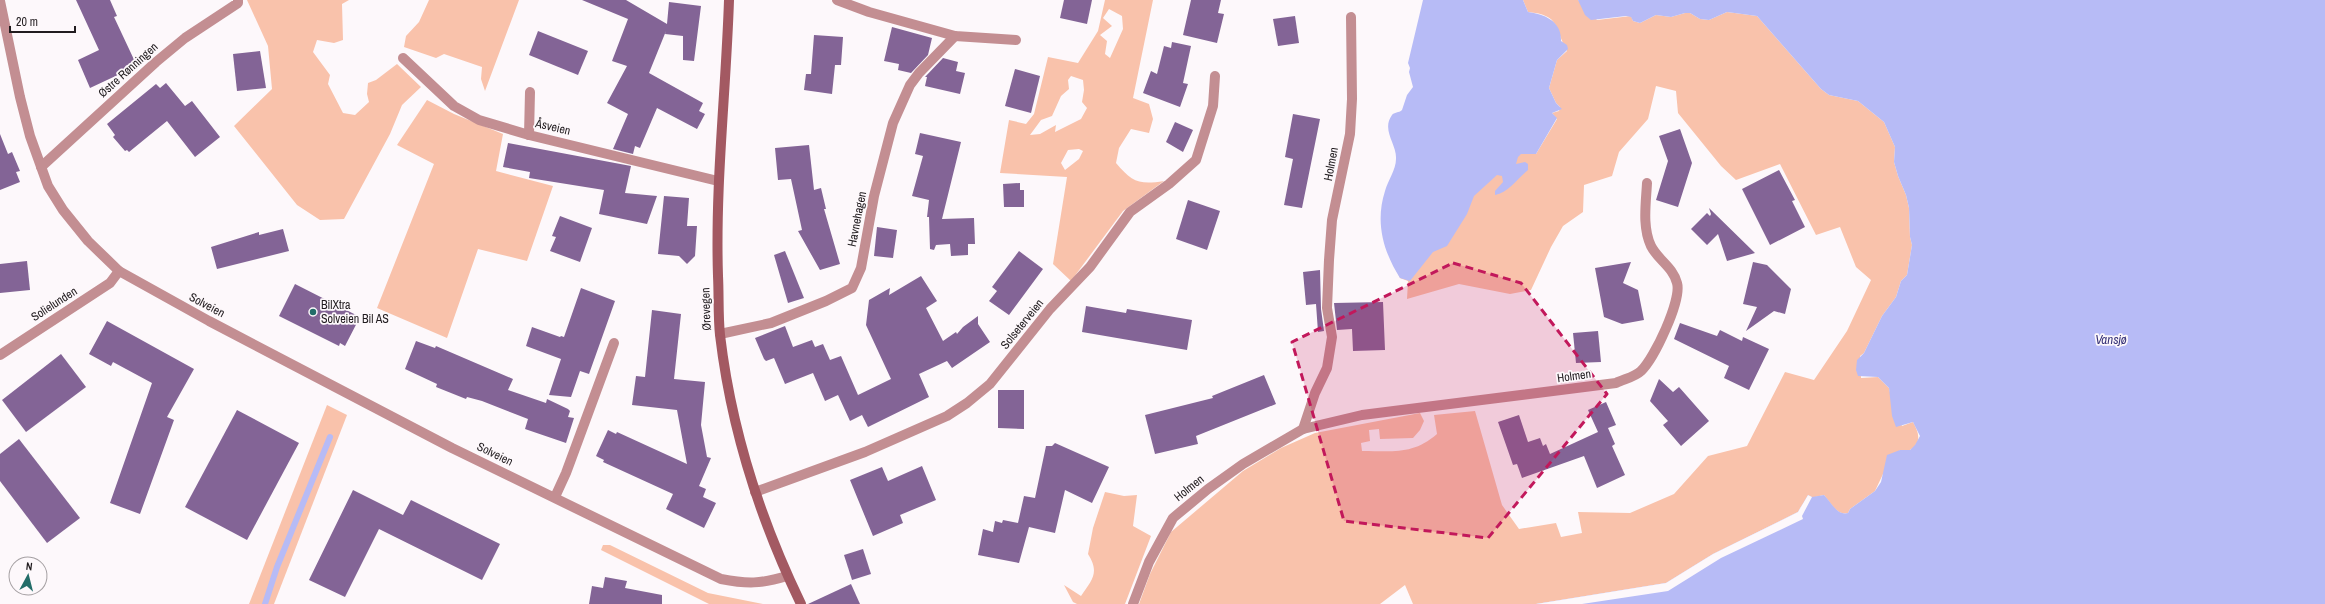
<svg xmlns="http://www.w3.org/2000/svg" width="2325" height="604" font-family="'Archivo Narrow',sans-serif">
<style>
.green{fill:#f9c2ab;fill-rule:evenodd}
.water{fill:#b7bbf6}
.pier{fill:#fdf8fb}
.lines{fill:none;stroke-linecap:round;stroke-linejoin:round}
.stream{stroke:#b7bbf6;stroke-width:6}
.building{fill:#836496}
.street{stroke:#c38e92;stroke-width:10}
.secondary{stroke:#a35962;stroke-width:10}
.marked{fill:#c2185b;fill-opacity:0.2;stroke:#c2185b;stroke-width:3;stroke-dasharray:8 5;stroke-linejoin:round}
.poi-dot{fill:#236d69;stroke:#fdf8fb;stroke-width:1.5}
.labels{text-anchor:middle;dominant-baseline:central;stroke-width:3.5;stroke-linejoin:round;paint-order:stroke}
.street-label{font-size:12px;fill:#211c1f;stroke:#fdf8fb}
.poi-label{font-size:12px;fill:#211c1f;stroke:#fdf8fb;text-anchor:start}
.water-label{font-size:13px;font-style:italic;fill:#373378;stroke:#fdf8fb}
</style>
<rect width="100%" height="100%" fill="#fdf8fb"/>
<!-- green -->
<g class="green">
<polygon points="247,0 349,0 342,4 343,40 334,43 317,40 313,52 330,75 328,84 343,113 355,115 369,102 367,94 368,83 376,80 397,64 421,87 402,105 390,134 344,219 320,220 297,205 234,126 272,89 268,46"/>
<polygon points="429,0 519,0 485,91 481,79 482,67 444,54 436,58 404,47 406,36 419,22"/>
<path d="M1105 0H1153L1133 98 1149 104 1153 119 1149 133 1131 129 1119 148 1116 163C1132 182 1139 185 1164 181L1123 211 1071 281 1053 264 1067 177 1000 173 1009 120 1026 124 1034 114 1048 57 1078 63 1098 31ZM1109 9 1122 16 1123 29 1110 58 1105 54 1107 41 1100 35 1112 26 1103 18ZM1071 76 1083 80 1084 90 1082 102 1087 108 1081 119 1055 132 1056 125 1040 134 1030 135 1041 120 1052 116 1061 96 1069 89 1068 80ZM1079 149 1083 151 1079 159 1065 170 1061 163 1068 150Z"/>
<path d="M1523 0H1578L1597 20 1631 16 1633 21 1640 23 1656 15 1671 17 1685 13H1690L1700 19 1709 20 1727 12 1757 16 1821 89 1829 95 1858 101 1884 122 1895 147 1894 162 1898 176 1906 195 1909 208 1910 237 1912 245 1907 275 1901 281 1896 297 1882 316 1864 353 1860 356 1861 378 1878 377 1889 388 1892 401 1902 426 1913 422C1919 433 1922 442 1910 450H1900L1883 474 1875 491 1850 509 1848 513C1837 516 1831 503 1824 495 1810 498 1805 499 1798 512L1713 554 1666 583 1536 604H1413L1405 585 1380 604H1139L1150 574 1171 532 1243 471 1281 448 1315 433 1420 413 1424 421 1420 430 1413 438 1380 439 1379 429 1369 430 1370 441 1361 443 1362 451C1393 451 1413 455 1437 434L1434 415 1475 411 1502 505 1519 529 1556 523 1561 537 1582 533 1578 512 1630 513 1674 494 1708 456 1747 446 1785 372 1814 380 1847 331 1871 280 1856 267 1840 227 1816 235 1780 164 1736 180 1721 166 1678 113 1676 91 1656 86 1648 119 1619 152 1612 176 1584 185 1583 212 1563 226 1551 247 1531 290 1510 294 1459 284 1407 299 1408 281 1400 278 1391 259 1513 153 1536 154 1557 119 1552 113 1559 111 1560 107 1556 103 1549 88 1557 60 1567 51C1554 28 1561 15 1528 12Z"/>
<polygon points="427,100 454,114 503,134 496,171 553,186 527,261 478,249 447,338 377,308 434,164 397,145"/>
<polygon points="327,405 347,415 274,604 249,604"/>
<path d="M1105 492 1124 496 1137 495 1133 526 1151 536 1125 604H1077L1073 602 1064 585 1081 596C1092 580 1100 573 1088 554L1093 528Z"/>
<polygon points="603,545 610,545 708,593 763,604 709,604 601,550"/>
</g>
<!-- water -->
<g class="water">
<path d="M1423 0H1523L1528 12C1544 14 1562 21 1561 41L1567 45 1568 49 1557 60 1549 88 1556 103 1562 109 1552 113 1557 118 1536 154H1521L1518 157 1516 164 1525 162 1528 164V170C1518 178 1508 193 1495 195V191L1503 182 1502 176 1497 175 1474 196 1467 214 1447 246 1433 252 1410 281 1400 278C1383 251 1375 222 1385 191 1388 180 1396 170 1396 159 1397 144 1381 130 1392 115 1394 112 1399 113 1402 110L1407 95 1413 87 1409 72 1410 68 1408 63Z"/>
<path d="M1578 0H2325V604H1536L1666 583 1713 554 1798 512 1808 495 1812 497 1824 495C1831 502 1837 516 1848 513L1850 509 1875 491 1881 482 1887 455 1900 450H1910L1915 445 1920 436 1913 422 1896 427 1892 416 1889 388 1878 377 1858 376 1856 370 1857 360 1864 353 1882 316 1896 297 1901 281 1907 275 1912 245 1910 237 1909 208 1906 195 1898 176 1894 162 1895 147 1884 122 1858 101 1829 95 1821 89 1757 16 1727 12 1709 20 1700 19 1690 13H1685L1671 17 1656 15 1640 23 1633 21 1631 17 1626 16 1591 20 1585 15Z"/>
</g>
<!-- pier -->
<polygon class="pier" points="1808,495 1812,497 1802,516 1803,519 1721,558 1668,591 1582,604 1536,604 1666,583 1713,554 1798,512"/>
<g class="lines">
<!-- stream -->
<polyline class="stream" points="265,604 277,567 330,437"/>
</g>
<!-- building -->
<g class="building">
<polygon points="76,0 110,0 117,16 114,17 137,66 90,88 78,60 99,50"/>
<polygon points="582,0 626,0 667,24 669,2 701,6 694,61 683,60 683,36 665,34 666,31 649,73 703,103 699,111 705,114 697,129 657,108 640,148 635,146 633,154 613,149 628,114 607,103 627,66 612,61 628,19"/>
<polygon points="1064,0 1092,0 1087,24 1060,18"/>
<polygon points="1191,0 1221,0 1218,13 1224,14 1217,43 1183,35"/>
<polygon points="1295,16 1299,43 1278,46 1273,19"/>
<polygon points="892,27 932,38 928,55 911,73 898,70 899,64 884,61"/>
<polygon points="538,31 588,51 578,75 529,55"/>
<polygon points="814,35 843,37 841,65 835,65 832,94 804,90 806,74 811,74"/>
<polygon points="1172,42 1191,46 1183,83 1188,84 1180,107 1143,93 1151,71 1157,74 1164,46 1171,48"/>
<polygon points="260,51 266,88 237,91 233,54"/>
<polygon points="943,58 958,62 956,71 965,73 960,94 925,86 927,77 925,77"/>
<polygon points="1015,69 1040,76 1031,113 1005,106"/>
<polygon points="166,83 185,106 192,101 220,137 195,157 167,121 129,152 127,150 125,151 113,137 115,135 107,124 156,84 160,88"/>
<polygon points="1293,114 1320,119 1302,208 1284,205 1293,159 1285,157"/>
<polygon points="1175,122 1193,130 1183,152 1166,142"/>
<polygon points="1680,129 1692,163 1678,207 1656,200 1668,161 1659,136"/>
<polygon points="920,133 961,142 942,219 974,218 975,244 968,244 968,255 951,256 950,244 936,245 934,250 930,249 929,217 927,217 929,200 912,196 923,156 915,154"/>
<polygon points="0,134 8,154 12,152 20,171 16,172 20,182 0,190"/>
<polygon points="508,143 631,166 625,193 657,196 647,224 599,214 604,190 529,178 530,172 503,167"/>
<polygon points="809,145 814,190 821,188 826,209 824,209 840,264 820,270 798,231 802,230 791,179 778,180 775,148"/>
<polygon points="1779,170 1795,200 1792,201 1805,227 1770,245 1742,189"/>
<polygon points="1020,183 1020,190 1024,190 1024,207 1004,207 1003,184"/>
<polygon points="664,196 689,198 687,226 697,226 695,256 687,264 679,256 658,254"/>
<polygon points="1188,200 1220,211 1207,250 1176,239"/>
<polygon points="1709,208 1755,253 1727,261 1718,234 1707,245 1691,229 1707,213 1710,216 1711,214"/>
<polygon points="560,216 592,228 580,262 550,251 556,237 552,236"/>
<polygon points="877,227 897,230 893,258 874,256"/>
<polygon points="283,229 289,251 217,269 211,247 259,232 259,235"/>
<polygon points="785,251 804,298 788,303 774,255"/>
<polygon points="1019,251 1043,269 1009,315 989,301 997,291 992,287"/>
<polygon points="27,261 30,290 0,293 0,264"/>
<polygon points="1631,262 1623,283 1638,290 1644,320 1622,324 1604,317 1595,268"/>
<polygon points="1753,262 1767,265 1791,289 1785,314 1774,311 1746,331 1757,307 1743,304"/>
<polygon points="1320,270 1321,309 1324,331 1318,332 1316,304 1306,305 1303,272"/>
<polygon points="921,276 937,301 926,308 943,341 956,332 957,334 963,327 978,316 978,324 990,342 952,368 947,361 919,374 929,397 868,427 862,415 850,421 838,395 825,401 813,373 785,384 774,358 766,361 764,359 755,338 785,326 793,347 812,340 815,347 823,344 830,360 841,356 858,395 891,379 866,325 869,300 890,288 889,295"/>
<polygon points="295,284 360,317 345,346 340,343 339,346 279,316"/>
<polygon points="581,288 615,301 589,374 580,371 571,397 549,395 561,359 526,346 532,327 560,337 561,336 564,337"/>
<polygon points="1383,302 1385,350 1353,351 1352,329 1337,330 1334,303"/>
<polygon points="1086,306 1126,313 1127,309 1192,320 1187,350 1082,332"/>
<polygon points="652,310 681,314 674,379 705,382 701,425 707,457 711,458 699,486 706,489 703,497 716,503 704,528 666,509 673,494 603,462 604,460 596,456 608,430 616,434 617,432 687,464 677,410 632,405 636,376 645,377"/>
<polygon points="107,321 194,369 167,417 174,420 140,514 110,503 152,383 113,362 111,366 89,354"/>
<polygon points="1680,323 1717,336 1720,330 1742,341 1743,337 1769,349 1749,390 1724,378 1729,366 1674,339"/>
<polygon points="1598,331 1601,362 1576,363 1573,333"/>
<polygon points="416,341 435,348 436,346 513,379 508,390 546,403 547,399 568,409 570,411 568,417 574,418 566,443 525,429 528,419 482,401 467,397 466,399 436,387 437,384 405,369"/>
<polygon points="61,354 86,387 26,432 2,400"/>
<polygon points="1264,375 1276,404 1196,436 1198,444 1155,454 1145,415 1213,398 1212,396"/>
<polygon points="1659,379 1673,392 1679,387 1709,421 1681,446 1663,425 1668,421 1650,401"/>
<polygon points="998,390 1024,390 1024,429 998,428"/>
<polygon points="1606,402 1616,425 1608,428 1615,444 1612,446 1625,475 1597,488 1584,456 1522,478 1517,464 1513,465 1498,422 1519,415 1528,442 1540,438 1543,446 1546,444 1550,454 1598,432 1588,410"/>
<polygon points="237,410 299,443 247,540 185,507"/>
<polygon points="19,439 80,518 47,543 0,481 0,454"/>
<polygon points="1055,443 1109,467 1092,503 1065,490 1055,533 1029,527 1019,563 978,555 983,529 993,532 995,521 1002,523 1003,520 1018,523 1024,496 1035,498 1046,446 1052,446"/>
<polygon points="922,466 936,500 900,515 903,523 873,536 850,480 882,467 888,481"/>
<polygon points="353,490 403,515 411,500 500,544 482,580 379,529 345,597 309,580"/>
<polygon points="863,549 871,574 852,580 844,555"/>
<polygon points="605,577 627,581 625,588 662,595 662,604 589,604 592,586 603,588"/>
<polygon points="851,584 860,604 808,604"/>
</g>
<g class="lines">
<!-- street -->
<g class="street">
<polyline points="837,0 869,12 955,36 1016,40"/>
<path d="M0 1 20 97 30 136 48 186 63 210 88 241 119 271 209 321 452 448 721 579C747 584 761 584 787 576"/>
<polyline points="403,58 454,106 479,120 529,135 718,181"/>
<polyline points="529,135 530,92"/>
<polyline points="41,167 156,62 185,38 238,3 238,0"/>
<polyline points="720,334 771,323 826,301 852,288 861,268 874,196 893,123 910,85 919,73 955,36"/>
<polyline points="0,355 110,283 119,271"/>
<polyline points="1303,429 1315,393 1327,368 1332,337 1327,308 1329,260 1332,220 1350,134 1352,99 1351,17"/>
<polyline points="755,492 865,452 947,416 967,403 990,384 1050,309 1090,267 1130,212 1169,184 1196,160 1213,106 1215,76"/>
<polyline points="555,497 566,473 614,343"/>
<path d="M1133 604 1149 562 1173 518 1208 489 1243 464 1303 429 1362 415 1616 383C1624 379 1635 377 1641 371 1654 359 1682 300 1677 283 1673 267 1658 260 1651 246 1642 227 1646 203 1647 183"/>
</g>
<!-- secondary -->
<path class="secondary" d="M729 0C726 92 715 184 718 276 719 295 718 316 720 335 731 428 760 519 801 604"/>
</g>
<!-- marked area -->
<path class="marked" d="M1453 263 1521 283 1607 394 1488 538 1344 521 1292 342Z"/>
<!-- markers -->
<circle class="poi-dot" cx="313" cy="312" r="4"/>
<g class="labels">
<!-- street labels -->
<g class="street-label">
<text transform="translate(128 70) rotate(-42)">Østre Rønningen</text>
<text transform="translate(553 127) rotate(13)">Åsveien</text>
<text transform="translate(1331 164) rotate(-79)">Holmen</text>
<text transform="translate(857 219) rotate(-79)">Havnehagen</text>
<text transform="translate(54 304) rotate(-33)">Solielunden</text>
<text transform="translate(207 305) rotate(28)">Solveien</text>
<text transform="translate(706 309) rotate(-92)">Ørevegen</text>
<text transform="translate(1022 324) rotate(-51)">Solseterveien</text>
<text transform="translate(1574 376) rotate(-8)">Holmen</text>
<text transform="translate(495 454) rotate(26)">Solveien</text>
<text transform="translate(1189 488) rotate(-39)">Holmen</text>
</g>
<!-- poi labels -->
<g class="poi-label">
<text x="321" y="305">BilXtra<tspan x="321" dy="14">Solveien Bil AS</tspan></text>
</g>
<!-- water labels -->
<g class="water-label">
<text x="2111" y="339">Vansjø</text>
</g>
</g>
<!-- north arrow -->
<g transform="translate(28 576) rotate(7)"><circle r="19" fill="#fdf8fb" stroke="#a5a0a3"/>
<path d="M0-3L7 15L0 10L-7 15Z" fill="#236d69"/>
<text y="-6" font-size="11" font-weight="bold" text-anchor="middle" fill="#211c1f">N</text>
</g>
<!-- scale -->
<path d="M10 26v6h65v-6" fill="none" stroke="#211c1f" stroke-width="2"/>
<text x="16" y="26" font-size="12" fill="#211c1f" stroke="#fdf8fb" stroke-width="3" paint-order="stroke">20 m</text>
</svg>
